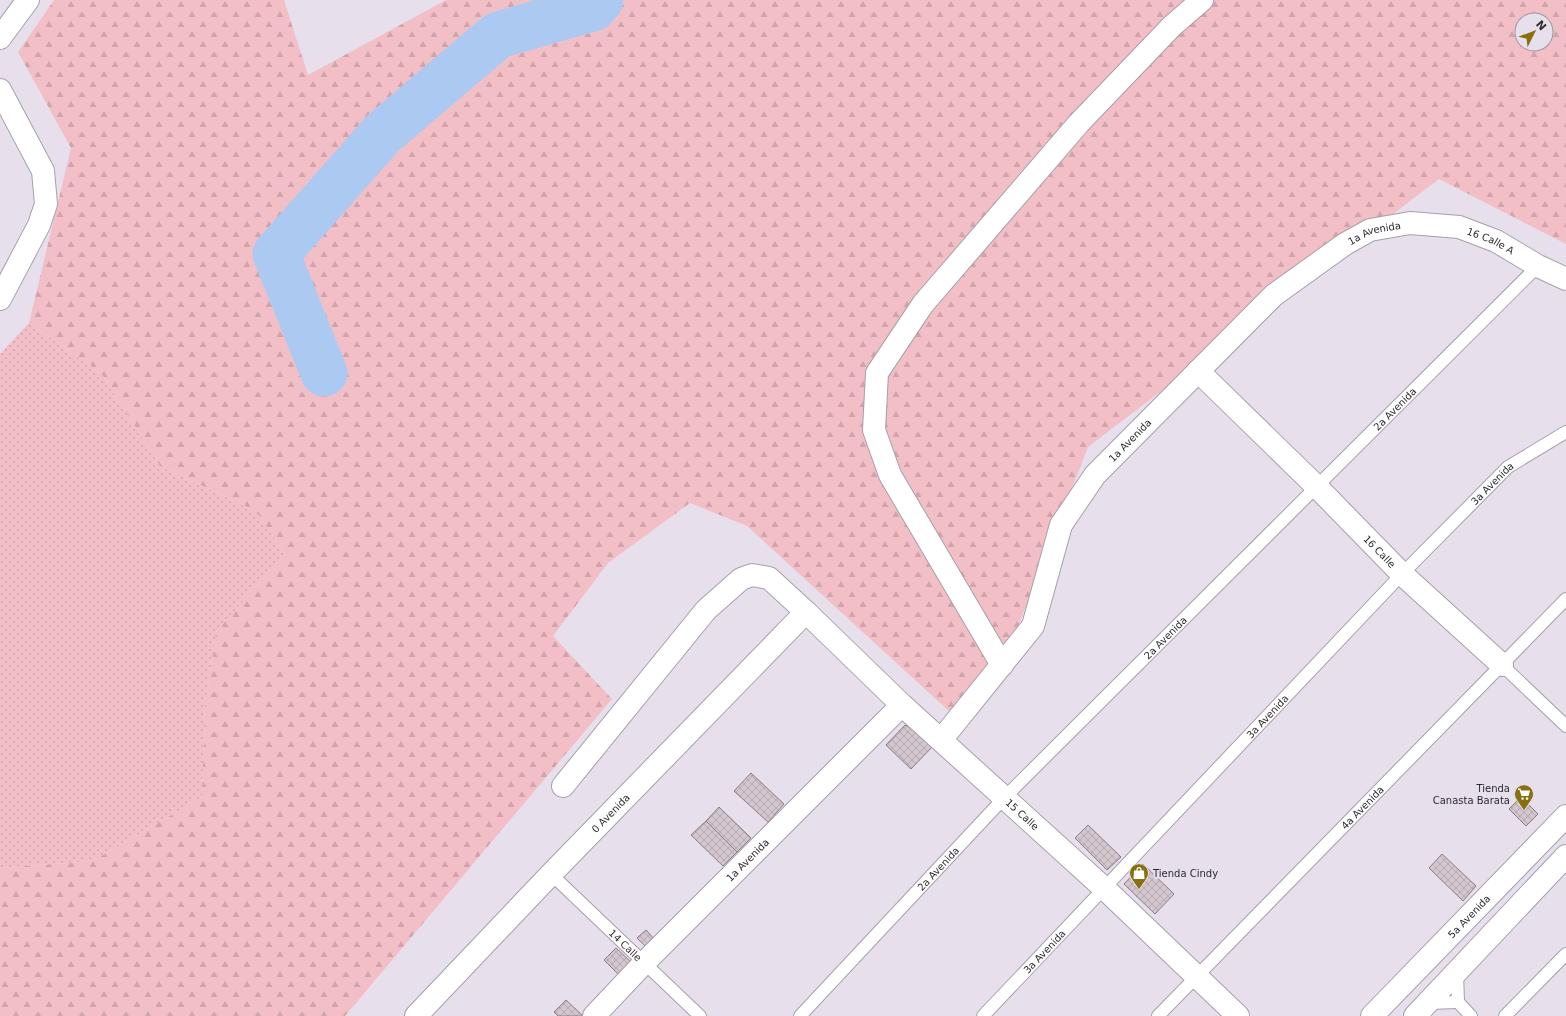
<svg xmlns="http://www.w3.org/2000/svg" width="1566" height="1016" font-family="'DejaVu Sans',sans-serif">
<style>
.grass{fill:url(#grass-dots)}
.forest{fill:url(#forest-firs);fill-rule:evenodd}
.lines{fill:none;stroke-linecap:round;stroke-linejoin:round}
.river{stroke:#accaf1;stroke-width:47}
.building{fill:url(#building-cross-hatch);stroke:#897c84}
.lane-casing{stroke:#a79fac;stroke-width:14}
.street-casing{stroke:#a79fac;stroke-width:24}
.secondary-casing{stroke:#a79fac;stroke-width:24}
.lane{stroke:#fff;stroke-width:12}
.street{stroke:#fff;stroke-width:22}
.secondary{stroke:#fff;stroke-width:22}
.labels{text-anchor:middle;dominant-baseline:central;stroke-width:4;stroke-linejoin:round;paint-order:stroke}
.street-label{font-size:10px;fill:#2d2a2f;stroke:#e7dfec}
.poi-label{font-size:10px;fill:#2d2a2f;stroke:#e7dfec;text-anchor:end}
</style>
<defs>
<pattern id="grass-dots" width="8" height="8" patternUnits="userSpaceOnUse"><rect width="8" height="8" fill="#f3bfc7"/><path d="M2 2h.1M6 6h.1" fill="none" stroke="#d1a4ab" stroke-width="1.8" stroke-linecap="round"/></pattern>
<pattern id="forest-firs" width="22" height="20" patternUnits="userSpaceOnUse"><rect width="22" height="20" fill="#f3bfc7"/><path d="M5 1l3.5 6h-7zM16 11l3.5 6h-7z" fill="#d1a4ab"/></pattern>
<pattern id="building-cross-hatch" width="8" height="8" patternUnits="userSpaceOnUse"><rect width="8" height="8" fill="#d4c6cf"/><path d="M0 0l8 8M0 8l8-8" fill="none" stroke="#b6aab2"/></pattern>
</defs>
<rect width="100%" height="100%" fill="#e7dfec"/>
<!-- grass -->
<polygon class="grass" points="29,323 101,373 160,466 256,511 285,554 216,632 205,706 202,797 93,861 0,868 0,354"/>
<!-- forest -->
<path class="forest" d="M54 0H284L308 75 446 0H1566V244L1439 179 1088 447 1019 624 951 713 747 526 690 503 608 563 553 636 612 699 345 1016H0V868L93 861 202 797 205 706 216 632 285 554 256 511 160 466 101 373 29 323 71 148 18 52ZM1522 20H1546V44H1522Z"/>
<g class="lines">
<!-- river -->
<polyline class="river" points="324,373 276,254 383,133 498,35 593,8 600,0"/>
</g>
<!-- building -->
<g class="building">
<polygon points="905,725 915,730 933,746 911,769 886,745"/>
<polygon points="751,773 784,804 768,822 734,791"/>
<polygon points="1521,797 1538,814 1526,826 1509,809"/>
<polygon points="719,807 751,838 737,852 706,821"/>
<polygon points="706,821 737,852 723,866 691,835"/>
<polygon points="1088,825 1121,857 1107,870 1075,838"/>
<polygon points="1442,854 1476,886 1463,901 1429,868"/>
<polygon points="1143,864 1174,894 1155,914 1124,884"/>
<polygon points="646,930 655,940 647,948 637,938"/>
<polygon points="616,948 633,964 621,977 604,960"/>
<polygon points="566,1000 583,1016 558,1016 554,1012"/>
</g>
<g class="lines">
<defs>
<g id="lane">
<polyline points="1502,665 1566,726"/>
<path id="s1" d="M551 874 700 1016"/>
<polyline points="1457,972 1458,1002 1471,1016"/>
<polyline points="1428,1003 1458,1002"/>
<path id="s2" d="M800 1016 1004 798 1538 266"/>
<path id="s3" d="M983 1016 1402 574 1508 467 1566 432"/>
<path id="s4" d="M1158 1016 1566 599"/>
<polyline points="1505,1016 1566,954"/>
</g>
<g id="street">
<polyline points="0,38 28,0"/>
<polyline points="0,90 43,171 46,204 39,225 0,299"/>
<path id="s5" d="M1198 371 1316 486 1402 574 1502 665"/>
<polyline points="1002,665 890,475 874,430 877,373 923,304 1079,123 1172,26 1202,0"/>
<path id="s6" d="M941 740 1033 626 1061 525 1095 475 1274 295 1345 244 1370 230 1410 223 1459 227 1496 241 1538 266 1566 279"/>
<path id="s7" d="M563 786 706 610 741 579 752 575 769 578 806 612 902 705 1105 889 1238 1016"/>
<path id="s8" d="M416 1016 551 874 806 612"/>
<path id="s9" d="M594 1016 644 963 902 705"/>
</g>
<g id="secondary">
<path id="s10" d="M1372 1016 1566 816"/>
<polyline points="1415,1016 1566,856"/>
</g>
</defs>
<!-- lane casing -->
<use href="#lane" class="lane-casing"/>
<!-- street casing -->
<use href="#street" class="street-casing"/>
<!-- secondary casing -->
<use href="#secondary" class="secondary-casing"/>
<!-- lane -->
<use href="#lane" class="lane"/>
<!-- street -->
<use href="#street" class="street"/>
<!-- secondary -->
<use href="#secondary" class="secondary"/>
</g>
<!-- icons -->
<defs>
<symbol id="supermarket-pin" viewBox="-11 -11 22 30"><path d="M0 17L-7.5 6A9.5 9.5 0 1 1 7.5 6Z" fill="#886f0f" stroke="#e7dfec"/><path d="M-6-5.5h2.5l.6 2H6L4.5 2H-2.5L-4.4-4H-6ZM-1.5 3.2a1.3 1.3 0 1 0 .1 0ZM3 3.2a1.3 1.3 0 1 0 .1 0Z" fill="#fff"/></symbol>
<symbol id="shop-pin" viewBox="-11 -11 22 30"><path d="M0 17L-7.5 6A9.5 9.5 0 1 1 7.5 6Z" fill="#886f0f" stroke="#e7dfec"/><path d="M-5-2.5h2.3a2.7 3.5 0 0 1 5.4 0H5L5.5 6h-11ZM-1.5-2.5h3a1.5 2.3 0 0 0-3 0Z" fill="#fff"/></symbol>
</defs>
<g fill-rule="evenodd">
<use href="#supermarket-pin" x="1513" y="783" width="22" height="30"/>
<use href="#shop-pin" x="1128" y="862" width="22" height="30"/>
</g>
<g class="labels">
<!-- street labels -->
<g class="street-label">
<text stroke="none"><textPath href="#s6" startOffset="685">1a Avenida</textPath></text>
<text stroke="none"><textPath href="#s6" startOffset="806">16 Calle A</textPath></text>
<text stroke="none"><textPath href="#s2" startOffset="850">2a Avenida</textPath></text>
<text stroke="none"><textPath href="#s6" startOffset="361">1a Avenida</textPath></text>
<text stroke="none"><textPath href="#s3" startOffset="737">3a Avenida</textPath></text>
<text stroke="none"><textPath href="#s5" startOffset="256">16 Calle</textPath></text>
<text stroke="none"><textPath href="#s2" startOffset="526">2a Avenida</textPath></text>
<text stroke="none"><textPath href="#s3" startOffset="413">3a Avenida</textPath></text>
<text stroke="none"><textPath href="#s4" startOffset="292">4a Avenida</textPath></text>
<text stroke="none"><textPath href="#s8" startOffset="281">0 Avenida</textPath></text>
<text stroke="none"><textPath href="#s7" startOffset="649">15 Calle</textPath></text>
<text stroke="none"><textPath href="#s9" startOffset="219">1a Avenida</textPath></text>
<text stroke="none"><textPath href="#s2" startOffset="202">2a Avenida</textPath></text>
<text stroke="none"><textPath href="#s10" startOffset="139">5a Avenida</textPath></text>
<text stroke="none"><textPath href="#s1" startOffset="103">14 Calle</textPath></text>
<text stroke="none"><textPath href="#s3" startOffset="89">3a Avenida</textPath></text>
</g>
<!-- poi labels -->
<g class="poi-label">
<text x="1510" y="788">Tienda<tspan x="1510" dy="12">Canasta Barata</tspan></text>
<text x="1153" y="873" text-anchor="start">Tienda Cindy</text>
</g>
</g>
<!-- north arrow -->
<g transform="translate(1534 32) rotate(48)"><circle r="19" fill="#e7dfec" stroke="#9d97a0"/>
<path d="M0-3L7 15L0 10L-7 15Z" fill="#886f0f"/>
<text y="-6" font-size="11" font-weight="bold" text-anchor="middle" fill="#2d2a2f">N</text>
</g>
</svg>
